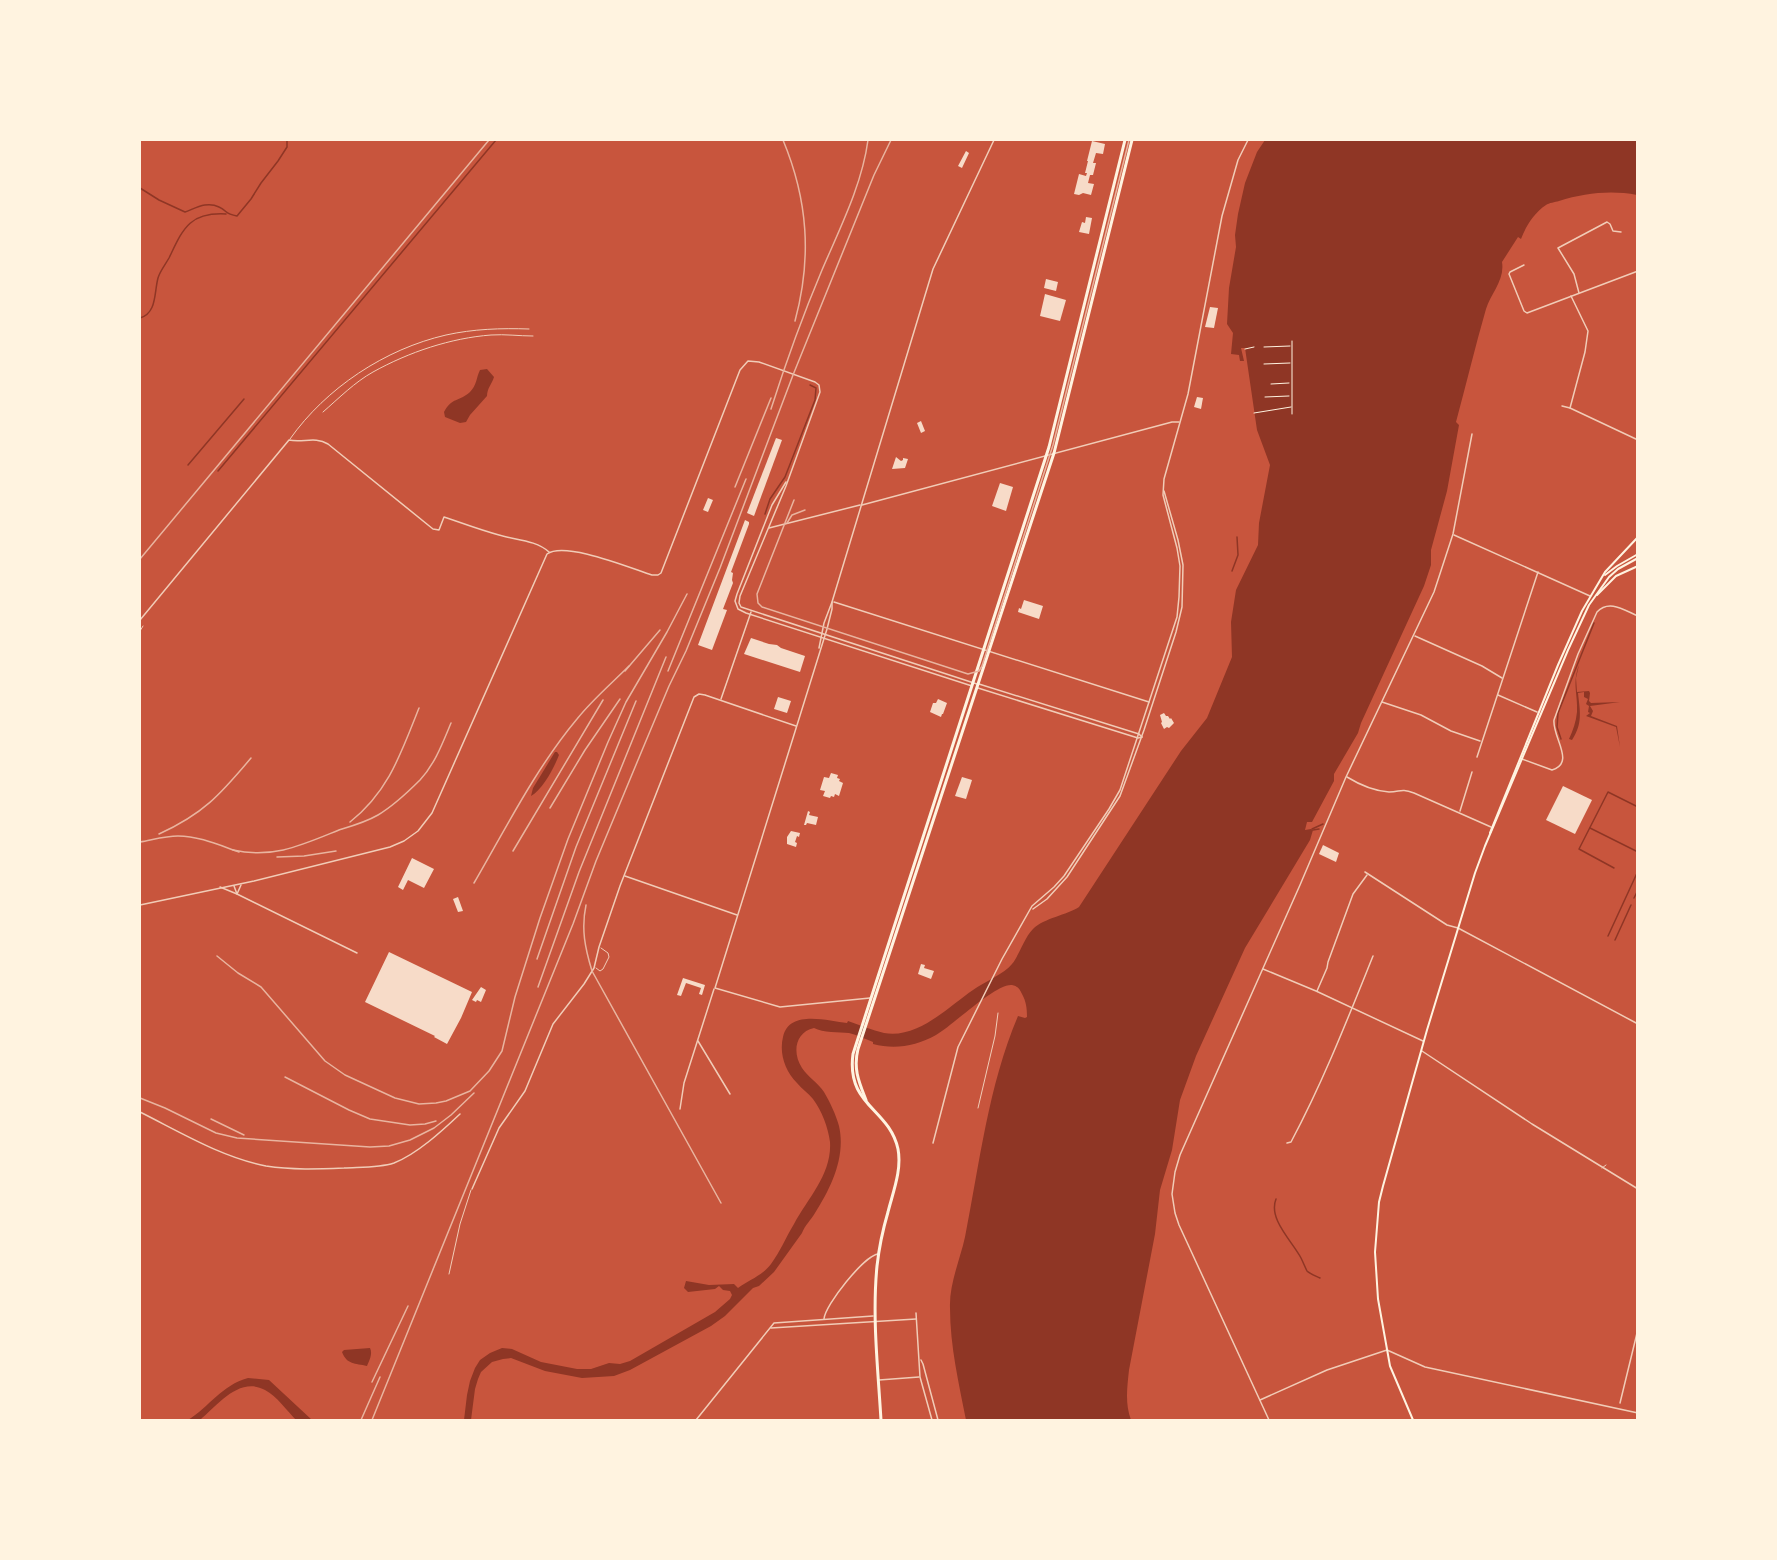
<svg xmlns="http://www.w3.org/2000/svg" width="1777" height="1560" font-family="'Roboto Condensed',sans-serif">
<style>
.water{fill:#8f3625}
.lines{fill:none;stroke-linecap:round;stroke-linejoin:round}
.stream{stroke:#8f3625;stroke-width:1.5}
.building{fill:#f7dbc8}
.path{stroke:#fff3e0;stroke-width:1}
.service{stroke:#f1ccb7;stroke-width:1}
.minor{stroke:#f1ccb7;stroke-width:1.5}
.tertiary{stroke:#f1ccb7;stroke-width:1.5}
.secondary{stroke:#fff3e0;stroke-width:2}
.primary{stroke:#fff3e0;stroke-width:3}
.tram{stroke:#e9b49f;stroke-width:1.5}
.rail{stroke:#e9b49f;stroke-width:1.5}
</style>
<rect width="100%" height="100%" fill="#c8553d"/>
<!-- water -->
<g class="water">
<path d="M1265 140H1637V195C1611 190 1585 193 1559 201 1555 202 1549 203 1546 205 1534 213 1526 226 1521 239L1518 237 1502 262C1505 280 1491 293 1486 309 1475 347 1466 385 1456 422L1459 425 1447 491 1431 550V565L1424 586 1361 723 1358 733 1334 774V781L1312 822H1307L1305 830 1311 829 1313 830 1310 840 1245 948 1196 1056 1180 1100 1172 1150 1160 1190 1155 1234 1129 1370C1127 1388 1125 1404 1131 1420H966C959 1384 950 1346 950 1308 949 1284 960 1260 965 1237 980 1162 988 1087 1018 1016L1025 1018 1027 1017C1027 1008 1026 1001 1022 994 1020 990 1018 986 1012 985 996 983 952 1026 936 1035 916 1046 895 1050 873 1044V1042C865 1039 857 1035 849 1033 839 1032 823 1033 814 1028 795 1032 792 1053 802 1068 808 1077 818 1083 824 1092 830 1102 836 1115 839 1126 846 1157 831 1188 815 1213 811 1220 805 1225 802 1233L774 1272 759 1286 753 1288 725 1316 711 1326 630 1370 614 1376 582 1378 545 1371 511 1358 503 1359 492 1362 481 1372 478 1379 475 1389 471 1420H464L467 1395 470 1381 475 1368 480 1360 490 1353 502 1348 512 1349 541 1362 577 1369H591L609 1363 620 1364 630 1361 715 1312 730 1299 732 1295 730 1291 723 1290 719 1286 715 1289 688 1292 684 1288 686 1281 709 1285 734 1284 738 1288C749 1280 762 1276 771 1264 780 1252 786 1237 794 1224 808 1198 832 1174 830 1142 828 1127 822 1111 813 1099 808 1093 802 1089 797 1083 785 1071 779 1053 783 1037 789 1009 828 1021 847 1023L848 1021C860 1025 872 1030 884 1033 918 1039 948 1007 973 990 984 982 1004 974 1012 964 1020 954 1024 938 1033 929 1044 918 1067 915 1079 907L1181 751 1207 718 1232 657 1231 622 1236 590 1258 545 1259 523 1270 465 1257 430 1245 348H1241L1244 361H1240L1239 355 1231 354 1233 333 1227 324 1229 288 1236 247 1235 235 1238 214 1245 183 1257 152Z"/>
<path d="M487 369 494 377C492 384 487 388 487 396L470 415 466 422 460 423 445 417 444 412C452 397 459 402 470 392 477 385 476 378 480 370Z"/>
<path d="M1579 665 1576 678 1577 692 1589 691 1590 693 1589 701 1591 703 1620 702 1590 706 1593 711 1591 716 1617 726 1620 747 1616 727 1586 716 1590 713 1588 712 1589 706 1586 704 1588 699 1584 697V692L1578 693C1580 712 1583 723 1572 740L1569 739C1573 730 1576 722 1577 712 1578 694 1572 683 1579 665Z"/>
<path d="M555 752H557L559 755C554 768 543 789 531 796L533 788Z"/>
<path d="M370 1348C373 1354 369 1361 367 1366 355 1363 347 1365 342 1352L344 1350Z"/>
<path d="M248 1378 269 1380 312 1420H296C287 1411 277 1396 265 1390 239 1376 217 1406 200 1420H188C209 1407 222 1385 248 1378Z"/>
</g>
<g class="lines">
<!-- stream -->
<g class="stream">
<path d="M140 188 159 200 185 212C196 208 207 201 219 207 228 211 224 214 237 216L251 199 261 183 278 161 287 147V140"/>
<path d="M140 318C157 313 154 293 158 278 160 271 165 265 169 258 183 229 189 212 226 214"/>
<polyline points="188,465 244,399"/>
<polyline points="218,471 496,140"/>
<polyline points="765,514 770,499 785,477 815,400 816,388 810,385"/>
<polyline points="1232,571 1238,555 1237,537"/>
<polyline points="1561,739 1557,727 1558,713 1594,623"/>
<polyline points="1590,828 1638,852"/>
<polyline points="1312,829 1323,824"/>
<polyline points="1313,830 1319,829"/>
<polyline points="1614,868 1579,849 1608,792 1638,807"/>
<polyline points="1634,898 1638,890"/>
<polyline points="1608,936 1638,871"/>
<polyline points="1615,940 1631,905"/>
<path d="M1276 1199C1268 1219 1292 1241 1301 1258 1303 1262 1305 1267 1307 1271 1310 1274 1316 1276 1320 1278"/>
</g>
</g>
<!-- building -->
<g class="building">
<polygon points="1092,141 1105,144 1103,154 1096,153 1093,163 1096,163 1093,175 1090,175 1088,183 1094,184 1091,195 1083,193 1079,195 1074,194 1079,174 1086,176 1087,173 1085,173 1088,161 1087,161"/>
<polygon points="966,151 969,153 962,168 958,166"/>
<polygon points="1086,217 1092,218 1089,234 1079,232 1082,222 1085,223"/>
<polygon points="1046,279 1058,282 1056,291 1044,288"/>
<polygon points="1045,294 1066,300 1060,321 1040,316"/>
<polygon points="1210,307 1218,308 1214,328 1205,327"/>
<polygon points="1197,397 1203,398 1201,409 1194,407"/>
<polygon points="921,421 925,431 921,433 917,423"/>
<polygon points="776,438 782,440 754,516 747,513"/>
<polygon points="896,457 901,461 903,460 903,458 908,459 905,468 892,469"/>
<polygon points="1000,483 1013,487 1006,511 992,506"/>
<polygon points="708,498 713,500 708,512 703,510"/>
<polygon points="745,520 749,522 749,524 731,572 733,573 732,580 733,583 723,609 727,610 712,650 698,645"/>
<polygon points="1024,600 1043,606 1039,619 1018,612 1019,608 1021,609"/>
<polygon points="751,638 769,644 777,645 781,648 805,656 800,672 744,654"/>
<polygon points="778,697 791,701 787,713 774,709"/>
<polygon points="938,699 947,703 943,714 942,714 941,717 930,712 933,703 936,703"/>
<polygon points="1164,713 1166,716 1168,716 1170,719 1171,718 1174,723 1169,728 1167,727 1164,729 1161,723 1162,722 1160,715"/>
<polygon points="831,773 838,775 837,778 840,779 839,781 843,783 839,796 835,794 834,797 831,796 830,798 823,796 825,791 820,790 824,777 829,778"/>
<polygon points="962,777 972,780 966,799 955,796"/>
<polygon points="1563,786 1592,800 1575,834 1546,820"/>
<polygon points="808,811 810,812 809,815 818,817 816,825 807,823 806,825 804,825"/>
<polygon points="791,831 800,833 799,837 797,836 795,842 797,843 796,847 787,844 787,837"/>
<polygon points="1323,845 1339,853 1336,862 1319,854"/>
<polygon points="412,858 434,869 424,888 408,880 403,890 398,887"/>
<polygon points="458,897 463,911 458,912 453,899"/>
<polygon points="389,952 472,992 461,1018 447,1044 434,1037 435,1036 365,1002"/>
<polygon points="921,964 925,965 924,968 934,971 931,979 918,974"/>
<polygon points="683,978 705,985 702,995 699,994 701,988 686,983 681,996 677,995"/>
<polygon points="481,987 486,990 481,1002 477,1000 476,1002 472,1000"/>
</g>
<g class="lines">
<!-- path -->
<g class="path">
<polyline points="1264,347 1290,346"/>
<polyline points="1245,349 1254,347"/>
<polyline points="1264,364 1290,363"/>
<polyline points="1271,384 1289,383"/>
<polyline points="1265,397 1289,396"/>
<polyline points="1254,413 1291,407"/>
<polyline points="1292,414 1292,341"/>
</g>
<!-- service -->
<g class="service">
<path d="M323 412C339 398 355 382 373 372 409 352 451 338 491 335 505 334 519 336 533 336"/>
<path d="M290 439C326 388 385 349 446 335 473 329 501 328 529 329"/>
<polyline points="140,631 143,626"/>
<polyline points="596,968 600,971 603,969 609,957 608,953 601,948"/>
<polyline points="978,1108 995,1036 998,1013"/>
<polyline points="1602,1168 1606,1165"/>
<polyline points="449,1274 460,1224 471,1190"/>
</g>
<!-- minor -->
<g class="minor">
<polyline points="1524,265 1510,272 1509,274 1524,311 1527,313 1638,271"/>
<polyline points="1579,293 1574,274 1558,248 1607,222 1610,224 1613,231 1621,232"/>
<polyline points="1562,406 1570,408 1638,440"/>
<polyline points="1570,408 1585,352 1588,331 1571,296"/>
<polyline points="862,505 1172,422 1179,422"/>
<polyline points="1454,535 1590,596"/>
<polyline points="834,602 1149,702"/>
<path d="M140 620 289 440C303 443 315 436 328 444L433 529 439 530 444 517C462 523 480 530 499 535 515 540 536 540 549 552"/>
<polyline points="1415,636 1482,666 1502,678"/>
<polyline points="979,684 1139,734 1142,737"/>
<polyline points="978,688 1138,738 1142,737"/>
<polyline points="1498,695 1537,712"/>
<polyline points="721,699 751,612"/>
<polyline points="1382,702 1421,715 1451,731 1480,741"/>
<polyline points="1477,757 1538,572"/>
<path d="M1522 759 1552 770C1576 763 1552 737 1554 720L1578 654 1597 612C1609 599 1624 610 1638 616"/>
<path d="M1347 777C1360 785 1374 791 1389 792 1401 792 1400 788 1414 793L1491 827"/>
<polyline points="1460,811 1472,772"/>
<polyline points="1365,872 1447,925 1458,928 1638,1024"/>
<polyline points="625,876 737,915"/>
<polyline points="234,886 237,894 357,953"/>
<polyline points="220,887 237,894 241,885"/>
<polyline points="1033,909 1047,899 1067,877 1120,796 1144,730 1176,632 1182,607 1183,565 1178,540 1164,491"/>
<polyline points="1263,969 1316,991 1423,1041"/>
<polyline points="1317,991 1327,968 1328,962 1353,894 1367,875"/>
<polyline points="698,1041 730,1094"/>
<polyline points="1422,1051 1532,1124 1638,1189"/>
<polyline points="680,1109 684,1083 714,989"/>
<path d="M140 1112C180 1132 221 1157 266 1166 292 1170 318 1169 344 1168 360 1167 379 1168 394 1163 417 1154 442 1131 460 1114"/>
<polyline points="933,1143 958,1047 1002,959 1032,906 1054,887 1064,876 1109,809 1120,790 1177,617 1179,597 1180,566 1177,548 1163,495 1164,479 1188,394 1222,216 1238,160 1248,140"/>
<path d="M1287 1143 1291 1142C1323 1082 1348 1018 1373 956"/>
<polyline points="472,1189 499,1128 525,1091 553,1024 584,984 594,968 599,947 620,886 694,697 699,694 705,695 796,726"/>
<polyline points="916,1313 920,1377 932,1420"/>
<path d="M824 1319C825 1305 864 1256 878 1254"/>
<polyline points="771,1328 916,1319"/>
<polyline points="921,1360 923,1364 938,1420"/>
<polyline points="879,1380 919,1377"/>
<polyline points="1260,1400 1327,1370 1387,1350 1425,1367 1638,1413"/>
<polyline points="1620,1403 1638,1329"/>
<polyline points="696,1420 774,1323 873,1316"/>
<polyline points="1269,1420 1179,1225 1175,1213 1172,1194 1175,1172 1180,1155 1300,885 1346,777 1434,592 1453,534 1472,434"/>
</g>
<!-- tertiary -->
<g class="tertiary">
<polyline points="786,482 772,505 737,594 735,601 738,609 746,613 972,686"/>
<polyline points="769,528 860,505"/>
<polyline points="832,602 832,609 827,629 715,988 780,1007 870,998"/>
<polyline points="819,648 824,623 832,602 933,269 994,140"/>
<path d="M140 905 254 881 390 847 404 841 418 831 432 813 547 554C565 541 630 568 652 575H658L661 573 740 370 748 361 759 362 815 382 819 385 820 392 786 486 740 596 739 603 741 607 977 684"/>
</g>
<!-- secondary -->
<g class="secondary">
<polyline points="1605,575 1617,566 1638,554"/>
<polyline points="1597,595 1616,576 1638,566"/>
<polyline points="1490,833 1558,665 1582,611 1605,572 1638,537"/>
<polyline points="1413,1420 1390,1366 1378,1299 1375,1252 1379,1202 1383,1186 1427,1030 1475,873 1485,846 1568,650 1589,605 1609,577 1618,569 1638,558"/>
</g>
<!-- primary -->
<g class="primary">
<path d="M866 1100C859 1082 853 1069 858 1049L1054 453 1132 140"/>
<path d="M881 1420C878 1369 872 1317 877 1266 879 1248 883 1229 888 1212 893 1192 902 1170 898 1149 889 1108 846 1106 853 1054L1049 447 1125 140"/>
</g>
<!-- tram -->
<g class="tram">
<polyline points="794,500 757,594 758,603 762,607 968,674 979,671 982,666 1053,445 1129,140"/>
<polyline points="787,523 792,515 805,510"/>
</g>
<!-- rail -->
<g class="rail">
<path d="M783 140C808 200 812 258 795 321"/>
<path d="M771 409C786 362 803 315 822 270 840 228 862 185 868 140"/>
<polyline points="735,487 771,398"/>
<polyline points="140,559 489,140"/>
<polyline points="625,671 660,630"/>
<polyline points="668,671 746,479"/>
<polyline points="550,808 585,750 620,699"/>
<path d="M350 822C389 791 401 753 419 708"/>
<path d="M159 834C203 814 220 795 251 758"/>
<path d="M140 842C152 840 165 836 178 836 199 836 219 845 239 852"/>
<path d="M233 850C273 859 302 845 339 830 352 826 366 822 378 815 393 806 408 792 420 780 435 764 443 742 451 723"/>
<polyline points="513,851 603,700"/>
<polyline points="277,857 304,856 336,851"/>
<path d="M474 883C506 828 536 768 577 719 592 700 612 683 629 666"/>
<path d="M586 905C581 929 585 948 592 971L721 1203"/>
<polyline points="217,956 238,973 261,987 325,1061 345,1075 395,1098 419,1104 436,1103 446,1101 470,1091 489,1071 502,1051 515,997 540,918 568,839 608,742 626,702 667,632 687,594"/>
<polyline points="537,959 576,847 636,701"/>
<polyline points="538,987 579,872 666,657"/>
<polyline points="285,1077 349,1110 370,1119 410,1125 425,1124 436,1121"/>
<polyline points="140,1098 165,1108 216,1133 237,1138 370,1147 389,1146 410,1140 434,1128 451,1115 474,1093"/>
<polyline points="211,1119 244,1135"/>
<polyline points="372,1382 408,1306"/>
<polyline points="361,1420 380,1377"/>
<polyline points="372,1420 573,924 596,861 643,748 669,686 686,651 720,568 793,375 874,175 891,140"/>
</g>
</g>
<!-- border -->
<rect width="1777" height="1560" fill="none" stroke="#fff3e0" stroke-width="282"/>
</svg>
